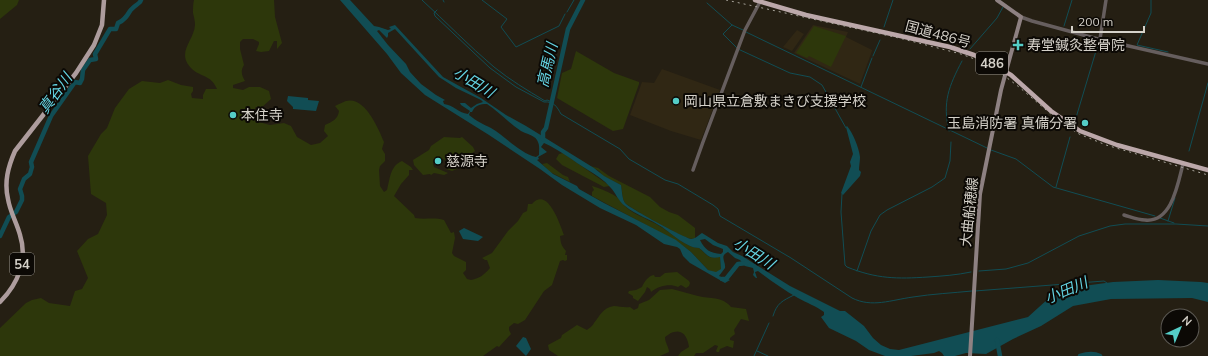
<svg xmlns="http://www.w3.org/2000/svg" width="1208" height="356" font-family="Mulish,'Noto Sans JP',sans-serif">
<style>
.built{fill:#302714}
.green{fill:#2d370b}
.water{fill:#114d54;fill-rule:evenodd}
.lines{fill:none;stroke-linecap:round;stroke-linejoin:round}
.stream{stroke:#114d54;stroke-width:1}
.river{stroke:#114d54;stroke-width:4.5}
.tertiary{stroke:#665e5e;stroke-width:3.5}
.secondary{stroke:#8e8182;stroke-width:4}
.primary{stroke:#ad9c9d;stroke-width:4.5}
.trunk{stroke:#bca8aa;stroke-width:4.5}
.rail{stroke:#a8a49b;stroke-width:1;stroke-dasharray:2 4;stroke-linecap:butt}
.poi-dot{fill:#54cdc7;stroke:#0c0905;stroke-width:1.5}
.labels{text-anchor:middle;dominant-baseline:central;stroke-width:4;stroke-linejoin:round;paint-order:stroke}
.shield{fill:#0c0905;stroke:#99958e;stroke-width:1}
.shield-label{font-size:13px;font-weight:bold;fill:#d5d1c9}
.street-label{font-size:14px;fill:#d5d1c9;stroke:#0c0905}
.poi-label{font-size:14px;fill:#d5d1c9;stroke:#0c0905;text-anchor:start}
.water-label{font-size:15px;font-style:italic;fill:#64d4e3;stroke:#0c0905}
</style>
<rect width="100%" height="100%" fill="#251f13"/>
<!-- built -->
<g class="built">
<polygon points="813,25 848,32 846,37 872,50 872,51 860,84 794,53"/>
<polygon points="797,30 804,34 792,51 783,47"/>
<polygon points="662,69 720,90 701,140 671,131 630,115 642,82 654,83"/>
</g>
<!-- green -->
<g class="green">
<polygon points="0,0 19,0 17,5 0,19"/>
<path d="M194 0H274L275 17 282 43 277 49V41H274L269 51 261 52 256 51 259 44V42L253 39H243L240 42V49L244 65C240 71 242 76 245 81L233 85V88L243 90 249 87H260L269 91 271 99 261 108 256 107 255 108C256 114 258 117 259 122L270 125 284 123 291 126 297 137 311 145 320 143 328 136 324 131 325 125C332 122 338 119 339 111L335 106C339 104 343 102 346 101 365 96 378 128 384 142L382 149 385 154V161L380 166 379 170 380 186 384 192 387 190C390 179 390 166 402 161L411 167 413 170H409V175L401 184 394 196 414 215 415 218C425 220 434 217 444 220L451 233 454 232 455 238 452 253 454 256 466 262V270L463 273 467 279 471 280C480 278 484 275 490 268L487 260H485L482 258 492 253 508 231 518 221 523 213 527 211 528 204H532C548 186 560 225 564 235L560 236C561 244 561 245 566 251L565 255H567V260L565 261 563 260 560 261 552 285 544 291 525 320 518 324 514 323 509 327V330L511 334 499 347 497 346 483 356H0V328L26 303 32 300 41 298 49 303 70 306 75 291 82 289 88 278 77 251 88 239 98 234 107 215 106 203 91 194 88 156 101 134 107 128 115 108 129 89 142 81 160 83 168 80 181 85 193 87V91L191 94 192 98 203 99V95L206 89H217C211 74 199 77 191 68 176 52 194 41 195 25 195 21 194 17 193 13 193 8 193 4 194 0Z"/>
<polygon points="814,26 846,36 831,67 809,56 807,58 796,53"/>
<polygon points="576,51 614,73 639,82 639,84 623,129 613,131 557,98 562,73 571,69"/>
<path d="M444 137 460 138 462 137 473 147 475 151C465 157 467 166 452 171L446 169 448 165 447 161 441 158 434 160 433 164 434 167 448 173 444 175 434 173 431 175 430 174 423 175 414 165 413 160 429 150 431 146Z"/>
<polygon points="563,153 610,186 604,187 562,165 556,159 559,154"/>
<polygon points="547,163 563,175 568,177 570,182 550,172 542,164"/>
<path d="M590 166 598 168 609 176 650 197 660 207 669 212 678 215 695 228V238C692 239 691 239 688 238 680 236 630 208 625 203 622 199 622 190 621 185L603 176 599 171Z"/>
<path d="M592 186C597 187 614 194 618 198 622 203 624 206 631 211 640 217 652 221 661 227 672 233 686 248 699 248 706 253 708 261 720 256L721 269 719 272H713L708 270 691 252 678 242 592 196V192L594 190Z"/>
<path d="M677 272 689 281 690 283 689 286 686 288 681 285 678 287C670 283 658 286 651 292L650 289 647 287 645 292 638 301 633 298V296L628 293 629 291 636 290 642 287C644 282 648 276 654 275L655 277H660L665 273Z"/>
<path d="M672 289C681 291 689 294 698 296 710 299 722 296 731 307L746 309 749 321 741 319 734 330 735 334 730 338V340L734 341 733 348 727 346 720 349 719 352H717L716 351 718 346 715 345 703 353H696L694 356H678L681 352 689 347C688 339 684 329 674 332 671 332 667 336 665 337 665 343 669 347 669 352L660 356H558L549 350 548 345 561 338 562 335 577 325 587 330C589 328 593 326 594 323 600 316 602 308 614 306 619 306 624 308 630 307L634 310 638 308 639 304 649 300 660 290Z"/>
</g>
<!-- water -->
<g class="water">
<path d="M340 0H350L374 26 379 27 388 30 391 29 389 27 395 25 443 77 481 98 506 115 526 126 594 168 604 176 621 185C622 190 622 199 625 203 629 208 685 238 691 239 695 239 699 235 702 233L718 243 727 246 733 252 742 256 790 286 840 311H845L864 326 873 338 881 345 890 349 899 350 1028 317 1049 298 1061 289 1113 282 1158 280 1201 282 1208 283V302L1192 298 1111 299 1073 306 1041 326 1013 339 986 354 966 353 955 356H944L942 353 939 351 934 353 911 356H885L869 350 856 341 829 328 821 317 824 315V312C816 306 807 303 798 298 784 290 771 281 758 271L755 272 757 278H756L753 275 754 272 753 268 745 266 740 260 735 258 728 252C719 256 726 261 725 268L719 276 730 280 725 283 690 263 683 256 680 249 677 247 664 244 636 225 600 208 562 185 540 169 489 135 425 95 401 73 387 54ZM395 29 439 77 456 88 481 100 483 102 477 104 471 108 465 103H460L461 105 470 111 468 114C459 113 453 105 444 104L443 101 445 100 436 95 421 84 410 72 406 64 388 45 377 31 379 30 387 38 388 36V33ZM487 104C499 112 509 123 521 131 526 134 534 135 537 140 540 145 539 149 539 155L536 157C520 153 506 137 491 128 483 124 476 121 469 115L470 112H472C475 105 480 104 487 104ZM544 143C560 150 573 161 588 170 596 175 604 180 610 187 616 193 618 201 625 206 636 215 650 219 662 227 672 234 687 248 699 248 706 253 708 260 720 257L721 269 716 272 708 270 691 252 676 240 604 203 579 189 577 186 553 174 537 160 539 159 538 157 547 152 541 147ZM705 239 713 245 723 249V252L721 254C710 253 705 250 700 240Z"/>
<polygon points="288,96 308,98 308,100 319,101 316,111 293,109 293,107 287,101"/>
<path d="M847 126C853 133 859 148 860 157 860 161 859 166 859 170L861 172 860 176 843 195 841 193 851 166 850 162 853 154 846 127Z"/>
<polygon points="464,228 483,237 478,241 463,239 459,231"/>
<polygon points="523,337 526,338 531,349 526,356 516,346"/>
</g>
<g class="lines">
<!-- stream -->
<g class="stream">
<path d="M422 0C446 22 469 46 494 67 510 80 527 90 545 101L547 100 552 102"/>
<polyline points="443,0 444,2"/>
<polyline points="482,0 507,19 501,27 516,47 559,26 565,14"/>
<polyline points="1151,0 1151,13 1137,45 1168,52"/>
<polyline points="707,3 732,25 743,30"/>
<path d="M437 10 434 13 435 16 490 68 516 87 544 102C554 101 557 107 561 114L620 149 629 159 665 180 678 184 713 205 718 209 720 216 791 258 852 298C872 308 891 300 913 297 932 294 952 293 972 291"/>
<polyline points="567,12 574,0"/>
<polyline points="732,25 723,34 738,49 790,73 810,77 822,85 846,128"/>
<polyline points="1064,26 1072,0"/>
<polyline points="884,27 893,0"/>
<polyline points="746,32 987,148"/>
<polyline points="970,49 997,18 1003,7"/>
<polyline points="873,56 880,40"/>
<polyline points="861,87 872,58"/>
<polyline points="1075,121 1099,41"/>
<path d="M949 131C942 102 949 86 962 61"/>
<polyline points="991,150 1016,159 1053,187 1155,216"/>
<polyline points="1189,151 1208,83"/>
<polyline points="1056,187 1070,137"/>
<path d="M842 194 841 212 845 265 847 267C877 279 897 279 928 277 943 276 957 275 971 272"/>
<polyline points="1160,218 1174,223"/>
<polyline points="1168,221 1175,198"/>
<polyline points="857,271 871,231 880,215 887,210 932,187 945,178 950,161 951,142"/>
<polyline points="979,271 1006,269 1028,263 1079,236 1110,226 1125,224 1176,224 1208,226"/>
<polyline points="975,291 1104,281 1107,283"/>
<path d="M773 316C777 303 782 301 794 295"/>
<polyline points="757,351 768,356"/>
<polyline points="754,356 769,323"/>
</g>
<!-- river -->
<g class="river">
<polyline points="543,139 543,132 546,128 568,29 583,0"/>
<path d="M0 236 9 217 16 212 22 200V196L20 189 24 179 30 174 32 167 31 162 51 116 75 82 80 83 82 79 83 70 90 60 96 59 95 54 110 29H116L118 23C124 21 127 16 130 11 132 8 137 5 140 2L141 0"/>
<polyline points="722,279 726,279 738,264 747,263"/>
<polyline points="997,340 1000,356"/>
<path d="M1080 356C1086 354 1094 353 1100 356"/>
</g>
<!-- tertiary -->
<g class="tertiary">
<polyline points="1021,17 1032,21 1098,39 1208,64"/>
<polyline points="1100,39 1106,0"/>
<polyline points="693,170 703,142 745,30 761,0"/>
<path d="M1124 215C1131 217 1138 220 1145 220 1172 223 1178 183 1183 164"/>
</g>
<!-- secondary -->
<polyline class="secondary" points="970,356 980,194 1001,90 1021,17 997,0"/>
<!-- primary -->
<path class="primary" d="M0 302C18 284 28 260 20 235 17 223 10 212 8 199 4 182 8 167 15 151L76 73 94 45 102 25 104 0"/>
<!-- trunk -->
<polyline class="trunk" points="755,0 806,15 950,47 974,55 990,63 1011,75 1051,111 1080,131 1117,145 1208,170"/>
<!-- rail -->
<polyline class="rail" points="726,0 899,38 961,54 980,61 998,71 1019,87 1058,120 1079,134 1106,145 1208,175"/>
</g>
<!-- markers -->
<g class="poi-dot">
<path d="M1016 39h4v4h4v4h-4v4h-4v-4h-4v-4h4z"/>
<circle cx="676" cy="101" r="4"/>
<circle cx="233" cy="115" r="4"/>
<circle cx="1085" cy="123" r="4"/>
<circle cx="438" cy="161" r="4"/>
</g>
<g class="labels">
<!-- shield labels -->
<g class="shield">
<rect x="976" y="52" width="32" height="22" rx="3"/>
<rect x="10" y="253" width="24" height="22" rx="3"/>
</g>
<g class="shield-label">
<text x="992" y="63">486</text>
<text x="22" y="264">54</text>
</g>
<!-- street labels -->
<g class="street-label">
<text transform="translate(938 34) rotate(15)">国道486号</text>
<text transform="translate(969 212) rotate(-84)">大曲船穂線</text>
</g>
<!-- poi labels -->
<g class="poi-label">
<text x="1027" y="45">寿堂鍼灸整骨院</text>
<text x="684" y="101">岡山県立倉敷まきび支援学校</text>
<text x="241" y="115">本住寺</text>
<text x="1077" y="123" text-anchor="end">玉島消防署 真備分署</text>
<text x="446" y="161">慈源寺</text>
</g>
<!-- water labels -->
<g class="water-label">
<text transform="translate(547 65) rotate(-77)">高馬川</text>
<text transform="translate(474 82) rotate(31)">小田川</text>
<text transform="translate(55 93) rotate(-54)">真谷川</text>
<text transform="translate(754 253) rotate(32)">小田川</text>
<text transform="translate(1066 290) rotate(-23)">小田川</text>
</g>
</g>
<!-- north arrow -->
<g transform="translate(1180 328) rotate(44)"><circle r="19" fill="#0c0905" stroke="#5c5953"/>
<path d="M0-3L7 15L0 10L-7 15Z" fill="#54cdc7"/>
<text y="-6" font-size="11" font-weight="bold" text-anchor="middle" fill="#d5d1c9">N</text>
</g>
<!-- scale -->
<path d="M1072 26v6h72v-6" fill="none" stroke="#d5d1c9" stroke-width="2"/>
<text x="1078" y="26" font-size="12" fill="#d5d1c9" stroke="#0c0905" stroke-width="3" paint-order="stroke">200 m</text>
</svg>
